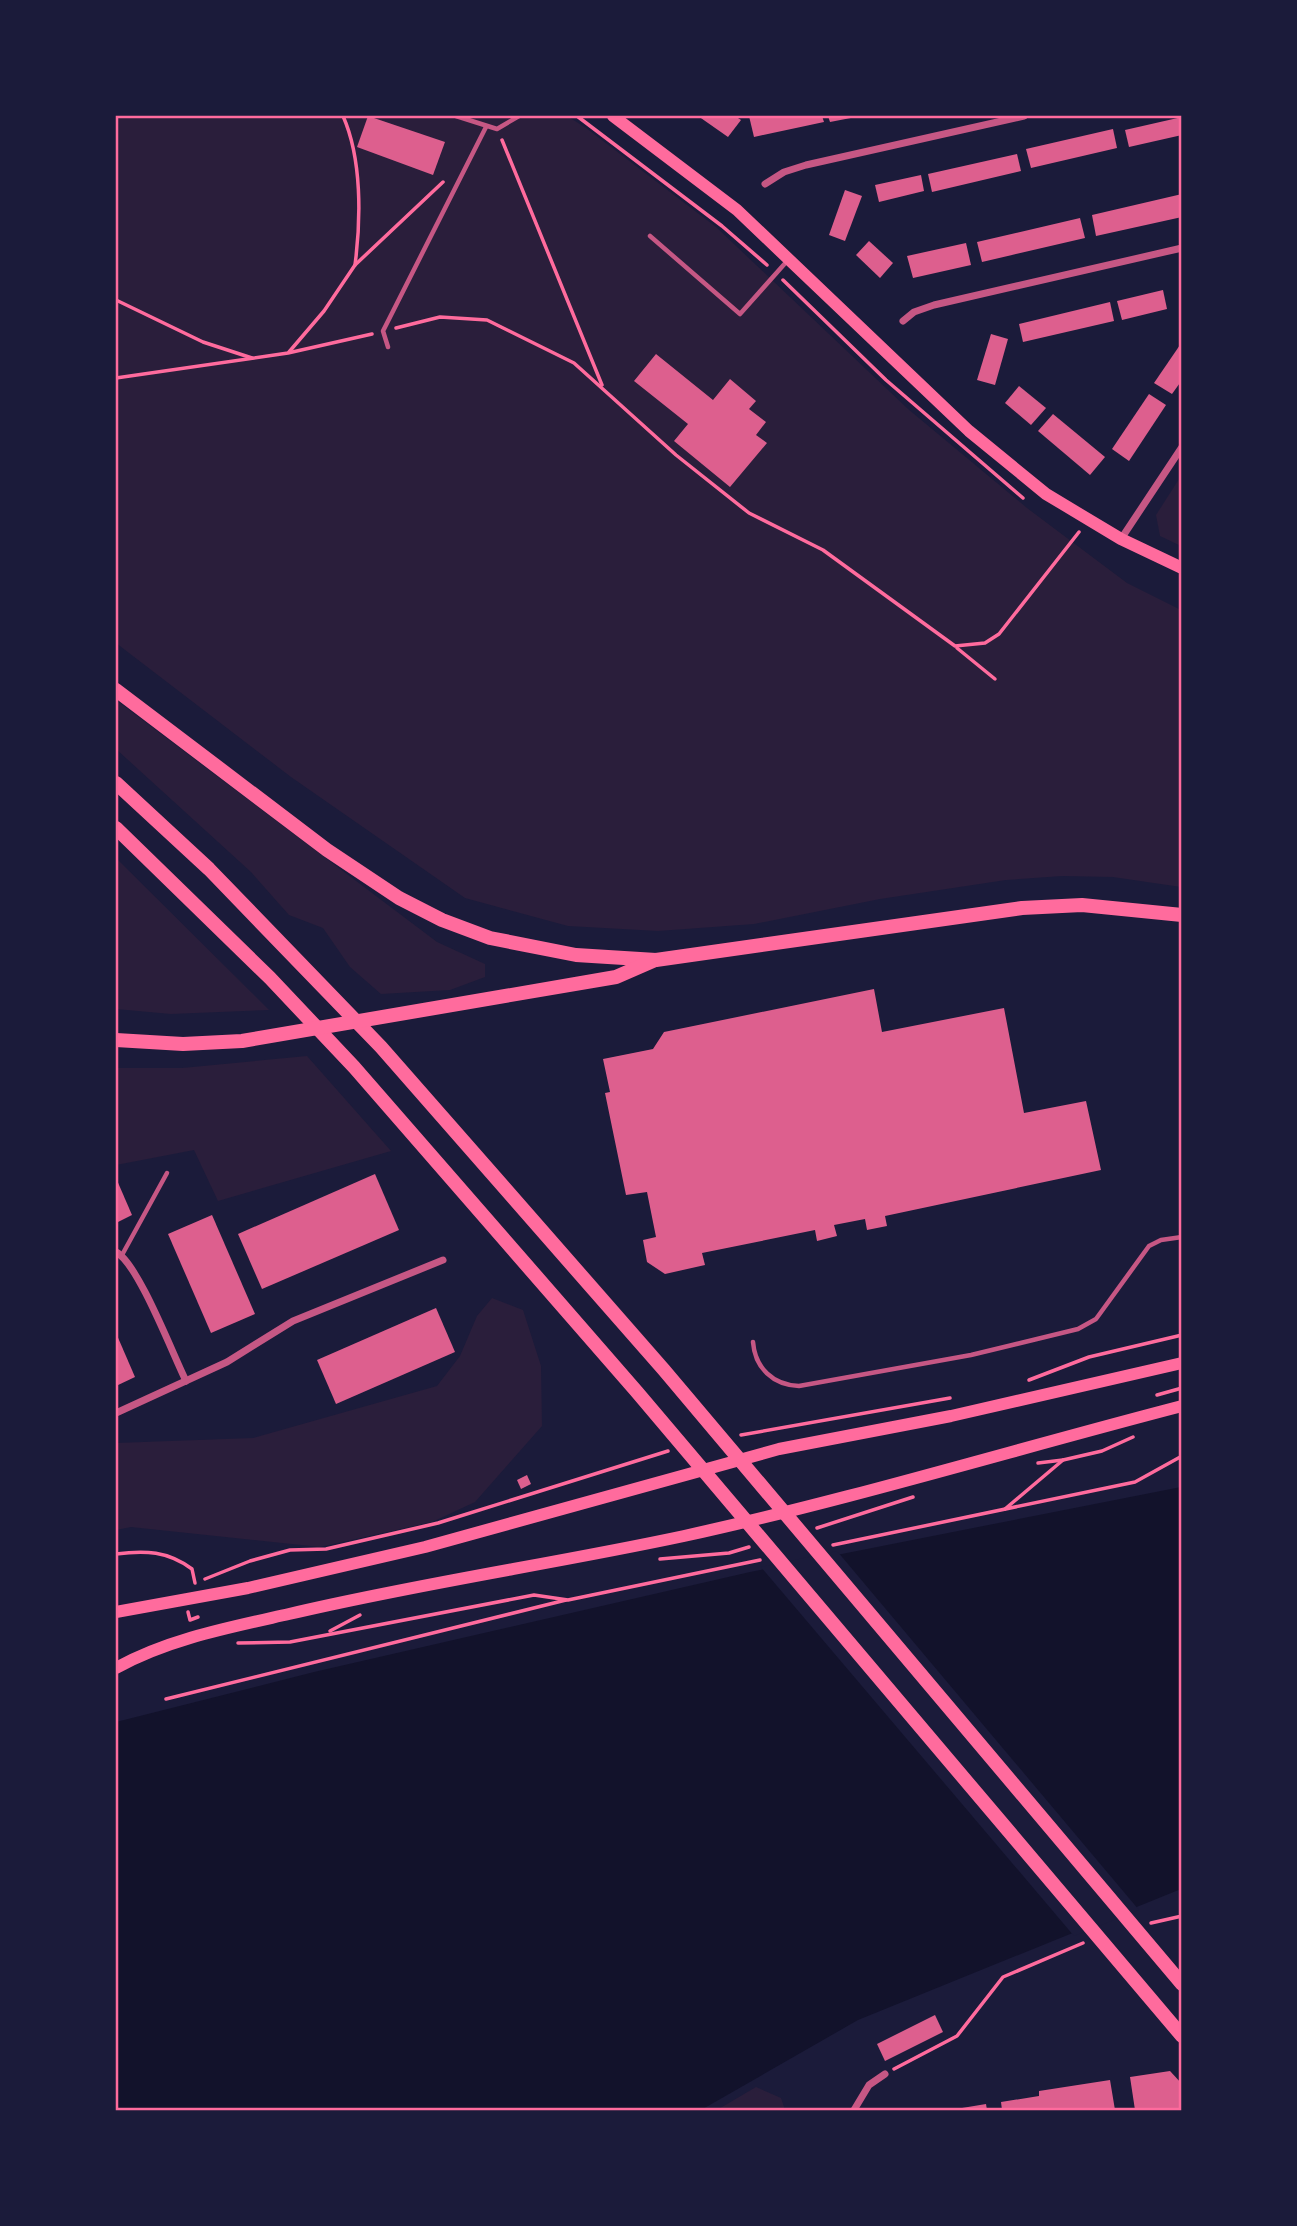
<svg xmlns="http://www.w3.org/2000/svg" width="1297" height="2226" font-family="Quicksand,sans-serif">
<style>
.green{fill:#2a1e3b}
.water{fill:#12122b}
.pier{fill:#1b1b3a}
.building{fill:#dd5f8e}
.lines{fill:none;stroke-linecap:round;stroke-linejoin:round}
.path{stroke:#ff6b9d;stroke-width:3.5}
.service{stroke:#c65784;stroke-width:4.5}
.minor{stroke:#c65784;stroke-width:7}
.primary{stroke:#ff6b9d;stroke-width:12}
.trunk{stroke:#ff6b9d;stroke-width:14}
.neatline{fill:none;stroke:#ff6b9d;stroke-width:2.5}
</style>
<rect width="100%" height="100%" fill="#1b1b3a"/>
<!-- green -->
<g class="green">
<polygon points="116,116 567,116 586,128 716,227 908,409 1027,508 1127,583 1181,610 1181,887 1113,877 1062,876 1006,880 880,899 754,924 658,931 568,926 465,898 291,777 116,643"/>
<polygon points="1181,476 1181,546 1160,536 1156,515"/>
<polygon points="116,700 437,942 485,964 485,977 450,990 381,994 350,967 323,928 289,915 251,872 116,749"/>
<polygon points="116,858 269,1010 171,1014 116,1009"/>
<polygon points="307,1056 391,1151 218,1201 194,1150 116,1165 116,1068 182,1068"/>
<polygon points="492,1298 523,1310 541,1366 542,1426 475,1502 432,1522 320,1547 131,1527 116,1530 116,1443 253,1438 437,1386 460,1356 477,1316"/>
<polygon points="756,2087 781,2098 785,2110 717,2110"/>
</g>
<!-- water -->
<polygon class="water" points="1181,1487 1181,1889 858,2020 701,2110 116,2110 116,1722 314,1672 750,1572"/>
<!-- pier -->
<polygon class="pier" points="837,1551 1139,1910 1074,1936 761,1567"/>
<!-- building -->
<g class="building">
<polygon points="368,116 445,142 433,175 357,147"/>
<polygon points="698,116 735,116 741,120 728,137"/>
<polygon points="749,116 822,116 824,122 754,137"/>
<polygon points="828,116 856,116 856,117 830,122"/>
<polygon points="1182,117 1182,135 1129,147 1125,130"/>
<polygon points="1113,129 1117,148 1031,168 1026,149"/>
<polygon points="1017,154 1021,171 932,192 928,174"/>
<polygon points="921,175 924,191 879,202 875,185"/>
<polygon points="845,190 862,196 845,241 829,235"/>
<polygon points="1182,194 1182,217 1096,236 1092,215"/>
<polygon points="1080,218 1085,238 982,262 977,242"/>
<polygon points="869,241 893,263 880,278 856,255"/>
<polygon points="966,243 971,265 913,278 907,256"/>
<polygon points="1163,290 1167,309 1122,320 1117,301"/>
<polygon points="1110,302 1114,321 1023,342 1019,324"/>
<polygon points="991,334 1008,339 995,385 977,380"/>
<polygon points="1182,342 1182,380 1172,394 1154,383"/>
<polygon points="656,354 713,400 730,379 756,401 749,409 766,422 756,435 767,443 730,487 674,441 688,424 634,381"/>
<polygon points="1019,386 1046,408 1031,425 1005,403"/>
<polygon points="1149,394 1166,405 1129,461 1112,449"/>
<polygon points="1053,414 1105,457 1090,475 1038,431"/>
<polygon points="874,989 882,1032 1004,1008 1024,1113 1086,1101 1101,1170 885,1216 887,1226 867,1230 865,1219 834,1225 837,1236 817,1241 815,1230 702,1253 705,1265 665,1274 647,1262 643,1240 656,1237 647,1192 626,1195 605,1093 610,1092 603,1059 653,1049 664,1032"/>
<polygon points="375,1174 399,1230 262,1289 238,1234"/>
<polygon points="116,1178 132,1215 116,1223"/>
<polygon points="212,1215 255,1314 211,1333 168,1234"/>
<polygon points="436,1308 455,1352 336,1404 317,1360"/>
<polygon points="116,1333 135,1377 116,1386"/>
<polygon points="527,1475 531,1484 521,1489 517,1480"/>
<polygon points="935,2015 943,2032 885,2061 877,2044"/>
<polygon points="1170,2071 1182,2084 1182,2110 1135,2110 1130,2077"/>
<polygon points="1110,2080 1115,2110 1002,2110 1001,2102 1039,2096 1039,2091"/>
<polygon points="986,2104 987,2110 956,2110 956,2109"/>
</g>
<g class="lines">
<!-- path -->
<g class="path">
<path d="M343 116C362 159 361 219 355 265"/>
<polyline points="577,116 722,226 767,265"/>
<polyline points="502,140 602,385"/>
<polyline points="783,280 886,380 1023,498"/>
<polyline points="116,300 203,342 252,358"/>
<polyline points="396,328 440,317 487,320 574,363 676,455 749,513 823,550 955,646 985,643 999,634 1079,532"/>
<polyline points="289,352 324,311 355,265 443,182"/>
<polyline points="116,378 288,353 372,334"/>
<polyline points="957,648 995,679"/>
<polyline points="1029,1380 1089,1357 1182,1335"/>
<polyline points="1157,1395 1182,1388"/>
<polyline points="741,1435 950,1398"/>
<polyline points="1038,1463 1063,1460"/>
<polyline points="1005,1509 1063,1460 1102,1451 1133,1437"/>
<polyline points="817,1528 913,1497"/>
<polyline points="833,1545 1135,1482 1182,1456"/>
<path d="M116 1554C145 1550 168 1551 192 1569L195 1583"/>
<polyline points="660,1559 729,1553 749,1547"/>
<polyline points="205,1579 250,1561 290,1550 326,1549 438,1523 668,1451"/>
<polyline points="188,1612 190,1620 198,1617"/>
<polyline points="330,1631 360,1615"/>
<polyline points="238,1643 290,1642 534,1595 568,1600 760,1560"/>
<polyline points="166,1699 566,1600"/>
<polyline points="1151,1923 1182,1916"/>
<polyline points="894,2069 957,2036 1003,1977 1083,1943"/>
</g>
<!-- service -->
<g class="service">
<polyline points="456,116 497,129 519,116"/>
<polyline points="650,236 740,314 788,260"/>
<polyline points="388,347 383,331 486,127"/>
<polyline points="122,1255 167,1173"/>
<path d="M753 1342C755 1368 773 1385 799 1386L971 1355 1078 1329 1096 1319 1149 1246 1161 1240 1182 1237"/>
</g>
<!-- minor -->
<g class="minor">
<polyline points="765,184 784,172 806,165 1024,116"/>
<polyline points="903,321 914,312 934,305 1182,248"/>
<polyline points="1121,539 1182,447"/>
<path d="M116 1252C138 1263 173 1355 186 1381"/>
<polyline points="116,1413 227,1362 293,1321 443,1260"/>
<polyline points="854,2110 869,2085 885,2074"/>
</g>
<!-- primary -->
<g class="primary">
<polyline points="613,116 737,210 969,431 1046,494 1121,539 1182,568"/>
<polyline points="116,1612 248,1588 425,1547 779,1449 951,1416 1182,1363"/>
<path d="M116 1668C168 1639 231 1627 289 1614 420 1583 553 1564 684 1536 852 1499 1016 1449 1182 1406"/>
</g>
<!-- trunk -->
<g class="trunk">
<polyline points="116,690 327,850 399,898 442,920 490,938 576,955 656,960 1022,908 1082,905 1182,915"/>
<polyline points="116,783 209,869 381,1047 664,1370 1182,1984"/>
<polyline points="116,828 270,978 354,1067 637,1392 1182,2036"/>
<polyline points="116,1040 183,1044 242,1041 616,977 655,960"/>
</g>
</g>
<!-- border -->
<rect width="1297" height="2226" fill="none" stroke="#1b1b3a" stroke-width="234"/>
<rect x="117" y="117" width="1063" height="1992" class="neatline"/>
</svg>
